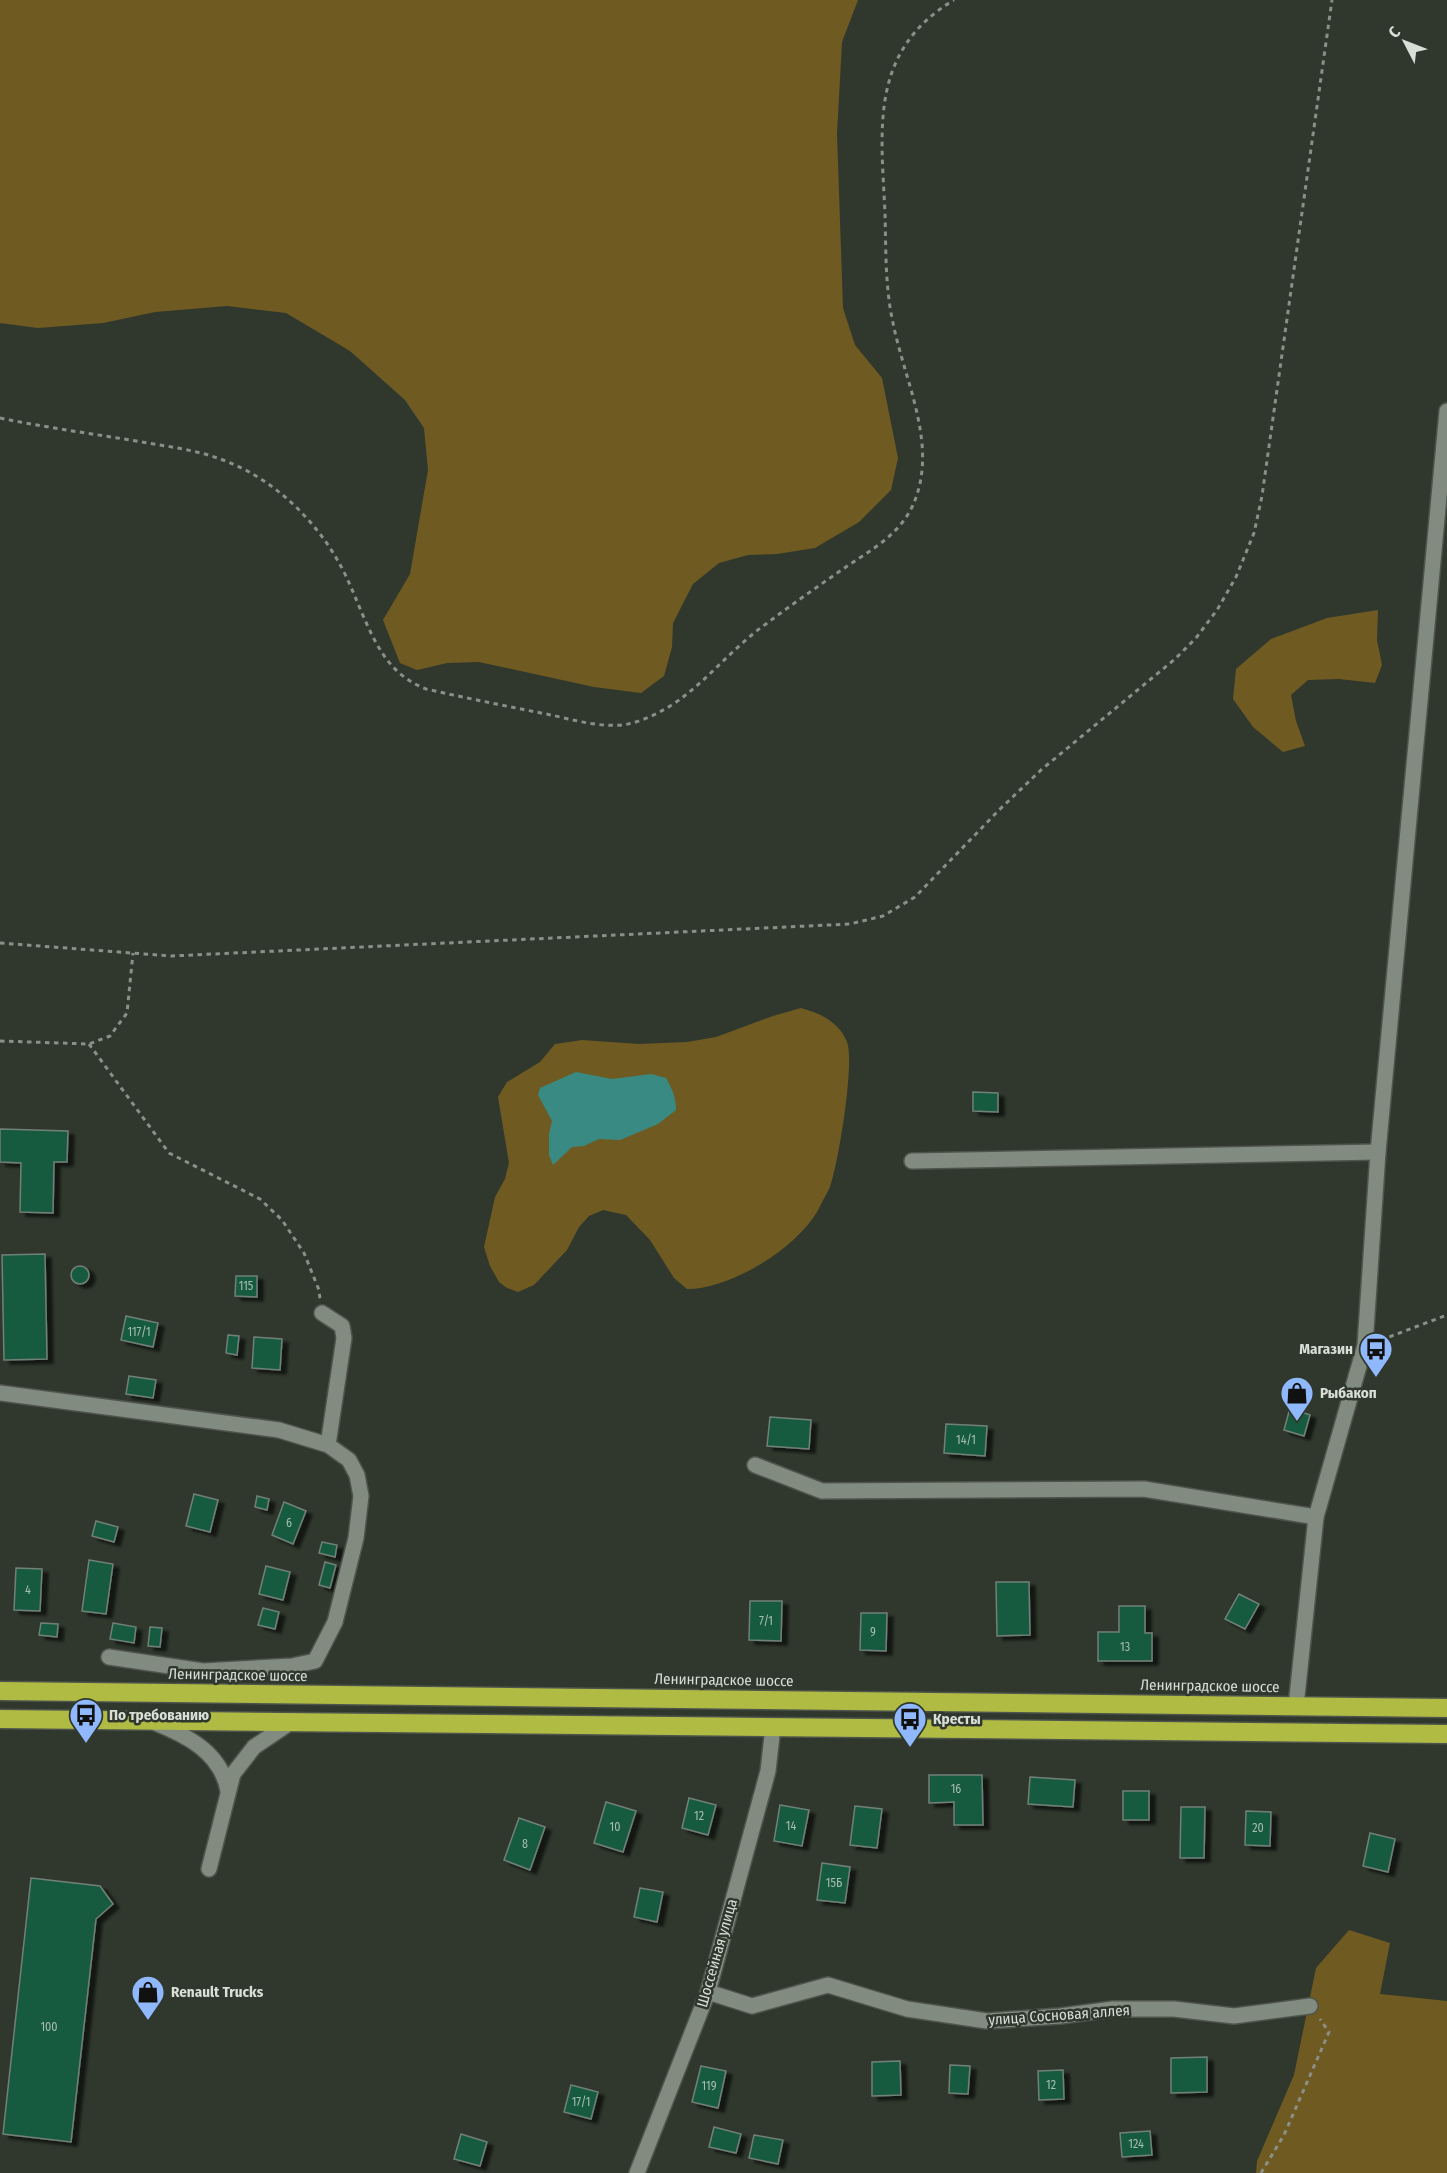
<svg xmlns="http://www.w3.org/2000/svg" width="1447" height="2173" font-family="'Fira Sans Condensed',sans-serif">
<style>
.forest{fill:#6f5b22}
.water{fill:#398a83}
.building{fill:#175a40;stroke:#718078;stroke-width:1.5;filter:url(#shadow)}
.lines{fill:none;stroke-linecap:round;stroke-linejoin:round}
.minor-casing{stroke:#4e544b;stroke-width:18}
.highway-casing{stroke:#4e544b;stroke-width:21}
.path{stroke:#8a9088;stroke-width:3;stroke-dasharray:4.5 4.5;stroke-linecap:butt}
.minor{stroke:#818b7f;stroke-width:15}
.highway{stroke:#b0bb44;stroke-width:18}
.labels{text-anchor:middle;dominant-baseline:central;stroke-width:5;stroke-linejoin:round;paint-order:stroke}
.number-label{font-size:12px;fill:#a8bdb1}
.poi-label{font-size:15px;font-weight:bold;fill:#d9ded7;stroke:#30382d;text-anchor:start}
.street-label{font-size:15px;fill:#d9ded7;stroke:#30382d}
</style>
<defs>
<filter id="shadow"><feDropShadow dx="6" dy="4" stdDeviation="1.5" flood-color="#0009"/></filter>
</defs>
<rect width="100%" height="100%" fill="#30382d"/>
<!-- forest -->
<g class="forest">
<polygon points="0,0 858,0 842,42 837,134 843,308 855,345 882,378 898,458 891,490 859,522 815,548 777,554 748,555 719,563 693,584 673,623 672,647 664,676 641,693 594,687 479,662 447,663 417,670 400,663 383,620 410,574 428,470 424,428 405,400 350,351 286,313 227,306 155,312 103,323 38,328 0,323"/>
<polygon points="1378,610 1377,640 1382,665 1375,683 1339,679 1308,680 1291,695 1296,721 1305,746 1283,752 1253,727 1233,699 1236,669 1271,639 1327,618"/>
<path d="M801 1008C820 1013 839 1022 847 1042 855 1063 838 1165 830 1187 826 1195 821 1204 817 1212 795 1249 731 1289 687 1289L674 1278 650 1240 626 1215 603 1210 589 1216 579 1227 567 1250 534 1285 518 1292 507 1288 499 1282 490 1266 484 1247 495 1197 505 1179 509 1163 498 1097 507 1082 540 1062 555 1044 582 1040 639 1044 687 1042 716 1037 773 1016Z"/>
<polygon points="1349,1930 1390,1943 1380,1994 1447,2001 1447,2173 1256,2173 1257,2161 1294,2075 1316,1968"/>
</g>
<!-- water -->
<path class="water" d="M576 1072 612 1079 651 1074 666 1078C672 1089 676 1097 676 1110L658 1124 620 1140 599 1139 584 1146 572 1147 553 1165 549 1155V1134L552 1121 538 1095 540 1088Z"/>
<!-- building -->
<g class="building">
<polygon points="973,1092 998,1093 998,1112 973,1111"/>
<polygon points="0,1129 68,1131 67,1162 54,1162 53,1213 20,1212 21,1163 0,1162"/>
<polygon points="45,1254 47,1359 4,1360 2,1255"/>
<circle cx="80" cy="1275" r="9"/>
<polygon points="236,1276 257,1276 257,1297 235,1296"/>
<polygon points="126,1316 158,1323 153,1347 121,1340"/>
<polygon points="228,1335 239,1336 237,1355 226,1353"/>
<polygon points="254,1337 282,1339 280,1370 252,1368"/>
<polygon points="129,1376 156,1380 153,1398 126,1394"/>
<polygon points="1290,1408 1310,1415 1304,1436 1284,1430"/>
<polygon points="770,1417 811,1420 809,1449 767,1446"/>
<polygon points="946,1424 987,1426 985,1456 944,1453"/>
<polygon points="194,1494 218,1500 210,1532 186,1526"/>
<polygon points="257,1496 269,1499 267,1510 255,1507"/>
<polygon points="284,1502 306,1511 293,1544 272,1535"/>
<polygon points="96,1521 118,1527 114,1542 92,1536"/>
<polygon points="322,1542 337,1545 335,1557 319,1553"/>
<polygon points="89,1560 113,1564 106,1614 82,1611"/>
<polygon points="325,1562 336,1565 330,1588 319,1585"/>
<polygon points="266,1566 290,1572 283,1600 259,1594"/>
<polygon points="16,1568 42,1569 40,1611 14,1610"/>
<polygon points="996,1582 1029,1582 1030,1635 997,1636"/>
<polygon points="1239,1594 1259,1604 1245,1629 1225,1619"/>
<polygon points="750,1601 782,1601 781,1641 749,1640"/>
<polygon points="1119,1606 1145,1606 1145,1633 1152,1633 1152,1661 1098,1661 1098,1632 1119,1632"/>
<polygon points="263,1608 279,1612 275,1629 258,1625"/>
<polygon points="861,1613 887,1613 886,1651 860,1650"/>
<polygon points="41,1623 58,1624 57,1637 39,1635"/>
<polygon points="113,1623 136,1627 134,1643 110,1639"/>
<polygon points="150,1627 162,1628 160,1647 148,1646"/>
<polygon points="929,1775 982,1775 983,1825 954,1825 954,1802 929,1803"/>
<polygon points="1030,1777 1075,1780 1073,1807 1028,1804"/>
<rect x="1123" y="1791" width="26" height="29"/>
<polygon points="689,1798 716,1805 708,1835 682,1828"/>
<polygon points="606,1802 636,1811 623,1852 594,1843"/>
<polygon points="780,1805 809,1810 802,1846 774,1841"/>
<polygon points="855,1806 882,1809 877,1848 850,1845"/>
<polygon points="1181,1807 1205,1807 1204,1858 1180,1858"/>
<polygon points="1246,1811 1271,1812 1270,1846 1245,1845"/>
<polygon points="519,1818 545,1827 530,1870 504,1860"/>
<polygon points="1370,1833 1395,1839 1388,1872 1363,1866"/>
<polygon points="822,1863 850,1867 845,1903 817,1900"/>
<polygon points="31,1878 100,1886 113,1904 96,1919 71,2142 3,2134"/>
<polygon points="640,1888 663,1892 657,1922 634,1917"/>
<polygon points="1207,2057 1207,2092 1171,2093 1171,2058"/>
<polygon points="900,2061 901,2095 872,2096 872,2062"/>
<polygon points="950,2065 970,2066 968,2094 949,2093"/>
<polygon points="701,2066 726,2071 718,2108 692,2102"/>
<polygon points="1063,2070 1064,2099 1039,2100 1038,2071"/>
<polygon points="571,2085 598,2092 591,2119 564,2112"/>
<polygon points="714,2127 741,2134 736,2153 709,2147"/>
<polygon points="1150,2131 1152,2155 1122,2157 1120,2133"/>
<polygon points="461,2134 487,2142 480,2166 454,2159"/>
<polygon points="754,2135 783,2140 778,2164 749,2158"/>
</g>
<g class="lines">
<defs>
<g id="minor">
<polyline points="912,1161 1378,1152"/>
<polyline points="322,1313 342,1326 344,1338 328,1445"/>
<polyline points="0,1393 279,1430 328,1445 349,1460 357,1475 361,1496 356,1538 335,1622 315,1661 292,1666 203,1671 109,1657"/>
<polyline points="755,1465 822,1491 1144,1489 1316,1517"/>
<polyline points="1296,1706 1316,1517 1365,1345 1378,1152 1447,411"/>
<path d="M153 1722C186 1735 221 1752 228 1791"/>
<polyline points="209,1869 233,1774 254,1747 291,1722"/>
<polyline points="708,1992 752,2006 828,1985 907,2009 987,2021 1060,2016 1113,2009 1174,2009 1234,2016 1310,2006"/>
<polyline points="637,2173 708,1992 768,1771 773,1727"/>
</g>
<g id="highway">
<polyline points="0,1691 1447,1708"/>
<polyline points="0,1719 1447,1734"/>
</g>
</defs>
<!-- minor casing -->
<use href="#minor" class="minor-casing"/>
<!-- highway casing -->
<use href="#highway" class="highway-casing"/>
<!-- path -->
<g class="path">
<path d="M0 418C43 427 87 433 130 440 163 446 197 449 228 462 274 480 314 519 338 561 359 596 371 655 406 678 412 683 419 686 426 689 466 698 506 706 546 714 572 719 601 729 628 724 646 720 668 709 683 697 712 675 736 645 766 624 791 605 817 587 843 569 868 552 898 536 912 507 940 448 905 383 893 323 885 287 886 249 885 213 881 128 869 51 954 0"/>
<polyline points="0,943 171,956 850,924 883,916 915,897 999,810 1041,770 1175,659 1196,638 1217,610 1236,577 1254,533 1262,496 1332,0"/>
<polyline points="0,1041 89,1044 110,1036 127,1013 133,953"/>
<polyline points="89,1044 169,1153 260,1199 282,1220 304,1253 319,1290 320,1299"/>
<polyline points="1381,1340 1447,1315"/>
<polyline points="1261,2173 1284,2135 1329,2032 1320,2019"/>
</g>
<!-- minor -->
<use href="#minor" class="minor"/>
<!-- highway -->
<use href="#highway" class="highway"/>
</g>
<!-- icons -->
<defs>
<symbol id="bus-pin" viewBox="-11 -11 22 30"><path d="M0 17L-7.5 6A9.5 9.5 0 1 1 7.5 6Z" fill="#90b8fd" stroke="#30382d"/><path d="M-5-6H5V4H4V6H2V4H-2V6H-4V4H-5ZM-3.5-4V0h7V-4ZM-3.5 1.2v1.5H-2V1.2ZM2 1.2v1.5H3.5V1.2Z" fill="#111"/></symbol>
<symbol id="shop-pin" viewBox="-11 -11 22 30"><path d="M0 17L-7.5 6A9.5 9.5 0 1 1 7.5 6Z" fill="#90b8fd" stroke="#30382d"/><path d="M-5-2.5h2.3a2.7 3.5 0 0 1 5.4 0H5L5.5 6h-11ZM-1.5-2.5h3a1.5 2.3 0 0 0-3 0Z" fill="#111"/></symbol>
</defs>
<g fill-rule="evenodd">
<use href="#bus-pin" x="1357" y="1330" width="38" height="52"/>
<use href="#shop-pin" x="1278" y="1374" width="38" height="52"/>
<use href="#bus-pin" x="67" y="1696" width="38" height="52"/>
<use href="#bus-pin" x="891" y="1700" width="38" height="52"/>
<use href="#shop-pin" x="129" y="1973" width="38" height="52"/>
</g>
<g class="labels">
<!-- number labels -->
<g class="number-label">
<text x="246" y="1286">115</text>
<text x="139" y="1332">117/1</text>
<text x="966" y="1440">14/1</text>
<text x="289" y="1523">6</text>
<text x="28" y="1590">4</text>
<text x="766" y="1621">7/1</text>
<text x="873" y="1632">9</text>
<text x="1125" y="1647">13</text>
<text x="956" y="1789">16</text>
<text x="699" y="1816">12</text>
<text x="791" y="1826">14</text>
<text x="615" y="1827">10</text>
<text x="1258" y="1828">20</text>
<text x="525" y="1844">8</text>
<text x="834" y="1883">15Б</text>
<text x="49" y="2027">100</text>
<text x="1051" y="2085">12</text>
<text x="709" y="2086">119</text>
<text x="581" y="2102">17/1</text>
<text x="1136" y="2144">124</text>
</g>
<!-- poi labels -->
<g class="poi-label">
<text x="1353" y="1349" text-anchor="end">Магазин</text>
<text x="1320" y="1393">Рыбакоп</text>
<text x="109" y="1715">По требованию</text>
<text x="933" y="1719">Кресты</text>
<text x="171" y="1992">Renault Trucks</text>
</g>
<!-- street labels -->
<g class="street-label">
<text transform="translate(238 1675) rotate(1)">Ленинградское шоссе</text>
<text transform="translate(724 1680) rotate(1)">Ленинградское шоссе</text>
<text transform="translate(1210 1686) rotate(1)">Ленинградское шоссе</text>
<text transform="translate(717 1953) rotate(-74)">Шоссейная улица</text>
<text transform="translate(1059 2015) rotate(-4)">улица Сосновая аллея</text>
</g>
</g>
<!-- north arrow -->
<g transform="translate(1405 42) rotate(312)" stroke="#30382d" stroke-width="4.5" paint-order="stroke">
<path d="M0-4.5L10 22L0 15L-10 22Z" fill="#d9ded7"/>
<text y="-9" font-size="16" font-weight="bold" text-anchor="middle" fill="#d9ded7">С</text>
</g>
</svg>
